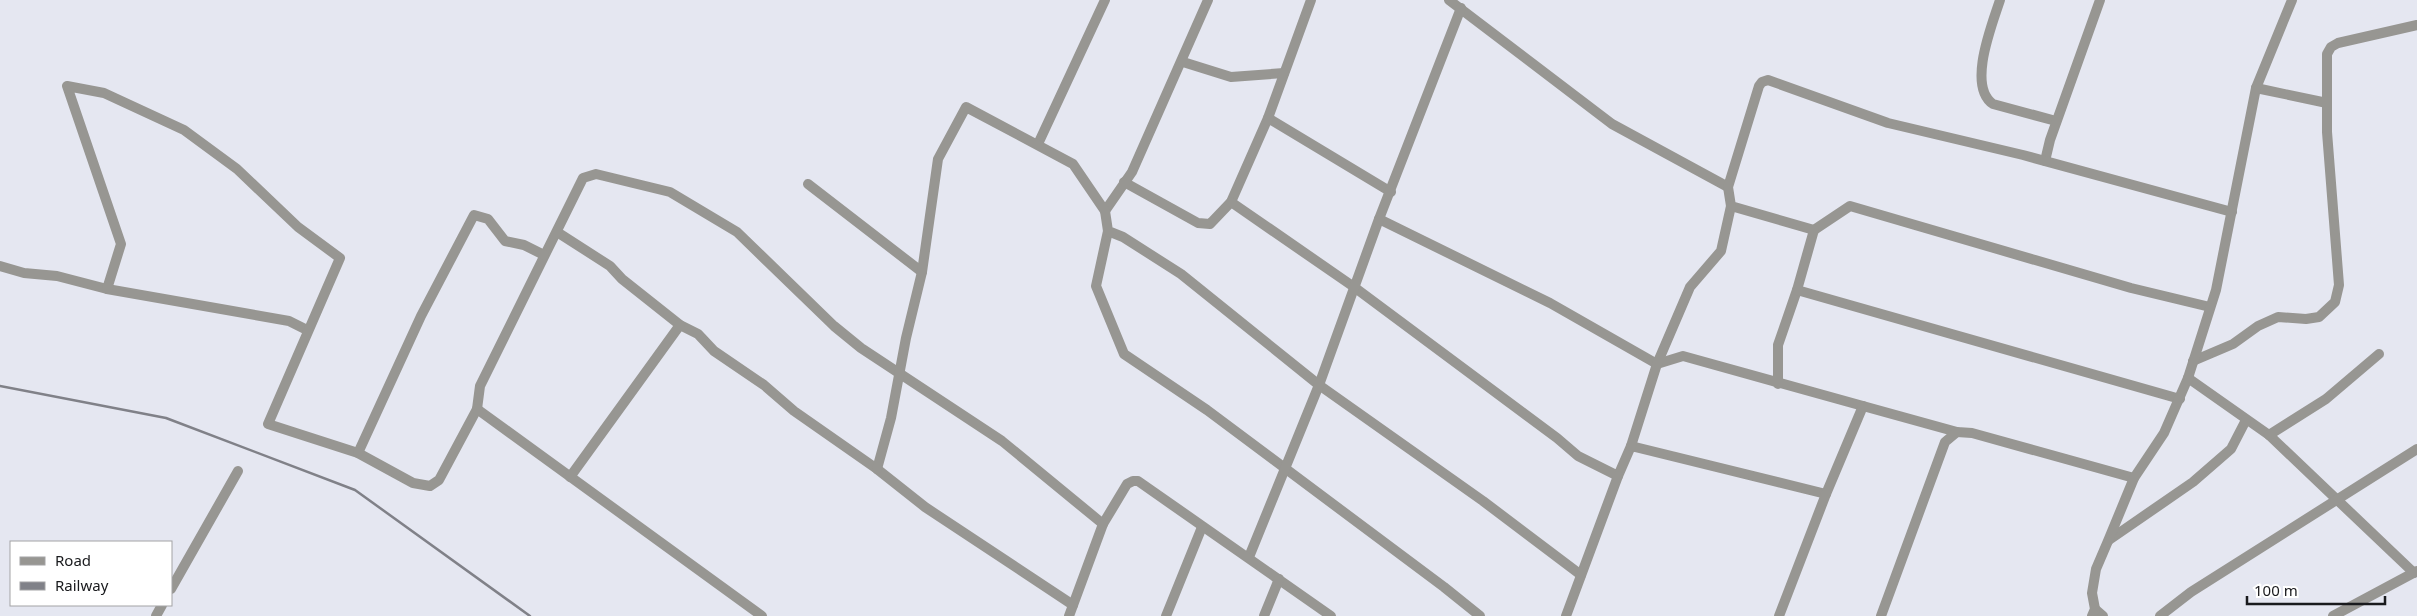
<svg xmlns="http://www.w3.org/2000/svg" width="2417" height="616" font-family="'Noto Sans',sans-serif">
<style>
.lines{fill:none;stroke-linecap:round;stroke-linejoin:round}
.minor{stroke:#979692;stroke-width:10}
.rail{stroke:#808188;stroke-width:2.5}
</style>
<rect width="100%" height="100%" fill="#e5e7f1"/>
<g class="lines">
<!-- minor -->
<g class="minor">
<polyline points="1449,0 1612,124 1728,187"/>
<path d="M2000 0C1992 25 1967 86 1993 104L2056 121"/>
<polyline points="1183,62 1231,77 1284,73"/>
<polyline points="2256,88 2327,103"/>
<polyline points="1268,118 1391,192"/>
<polyline points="1038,144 1105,0"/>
<polyline points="2045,161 2050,140 2100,0"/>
<polyline points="1124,182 1198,223 1210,224 1231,202 1268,118 1311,0"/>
<polyline points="808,184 922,272"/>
<polyline points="1231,202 1354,287 1557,438 1578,456 1618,476 1631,446 1826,494"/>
<polyline points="1105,211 1132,172 1208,0"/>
<polyline points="1379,219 1550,303 1657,364 1683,356 1863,406"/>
<polyline points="1814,230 1850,206 2131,288 2210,307"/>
<polyline points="1108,231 1096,286 1124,354 1207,410 1444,587 1480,616"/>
<polyline points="557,232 610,266 622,279 680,325 698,334 714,351 764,385 794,411 877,469 925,507 1073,605"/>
<polyline points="0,266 24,273 57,276 107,289 289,321 307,330"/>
<polyline points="107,289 121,244 67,86 104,93 184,130 237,169 298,227 340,258 268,424 358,453 413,483 430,486 439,480 477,409 480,386 583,178 596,174 670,192 737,232 834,326 861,348 1002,441 1103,524"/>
<polyline points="2193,361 2233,344 2258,326 2278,317 2306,319 2319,317 2335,302 2339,285 2327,132 2327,54 2331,47 2338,43 2417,25"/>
<polyline points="2188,378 2269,435 2414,573"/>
<polyline points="1778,384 1778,345 1797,290"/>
<polyline points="2180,399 1797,290 1814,230 1731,206 1728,187 1759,86 1762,82 1768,80 1888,123 2023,155 2232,212"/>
<polyline points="477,409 762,616"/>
<polyline points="2269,435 2326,399 2379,354"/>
<polyline points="1631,446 1657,364 1690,287 1721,251 1731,206"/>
<polyline points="358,453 421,316 474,215 488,219 505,241 524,245 544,255"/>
<polyline points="877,469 891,418 906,338 922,272 938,159 966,107 1073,164 1105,211 1108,231 1123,237 1181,274 1319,385 1483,501 1581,575"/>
<polyline points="570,477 680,325"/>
<polyline points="2109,540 2193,482 2231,449 2246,420"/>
<polyline points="1249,557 1319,385 1379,219 1461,8"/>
<polyline points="171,589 238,471"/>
<polyline points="2095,609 2103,616"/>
<polyline points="156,616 162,605"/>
<polyline points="1069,616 1103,524 1127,484 1133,481 1138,481 1331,616"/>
<polyline points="1166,616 1202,527"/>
<polyline points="1264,616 1279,579"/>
<polyline points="1566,616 1618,476"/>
<polyline points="1779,616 1826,494 1863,406 1957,432 1972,433 2134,478"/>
<polyline points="1881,616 1945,442 1957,432"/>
<polyline points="2092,616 2095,609 2092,593 2096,569 2108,541 2134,478 2164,433 2188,378 2216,290 2256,88 2292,0"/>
<polyline points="2160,616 2191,592 2417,449"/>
<polyline points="2333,616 2417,571"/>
</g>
<!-- rail -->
<polyline class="rail" points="0,386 166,418 355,490 530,616"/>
</g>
<!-- legend -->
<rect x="10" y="541" width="162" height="65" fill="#ffffff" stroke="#a3a3a5"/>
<rect x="20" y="557" width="25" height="8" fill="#979692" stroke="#a3a3a5"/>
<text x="55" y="566" font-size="15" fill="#191a1d">Road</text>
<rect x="20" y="582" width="25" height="8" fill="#808188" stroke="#a3a3a5"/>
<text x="55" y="591" font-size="15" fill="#191a1d">Railway</text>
<!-- scale -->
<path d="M2247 596v8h138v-8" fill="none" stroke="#191a1d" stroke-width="2.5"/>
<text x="2254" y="596" font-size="15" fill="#191a1d" stroke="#ffffff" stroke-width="4" paint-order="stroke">100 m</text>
</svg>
